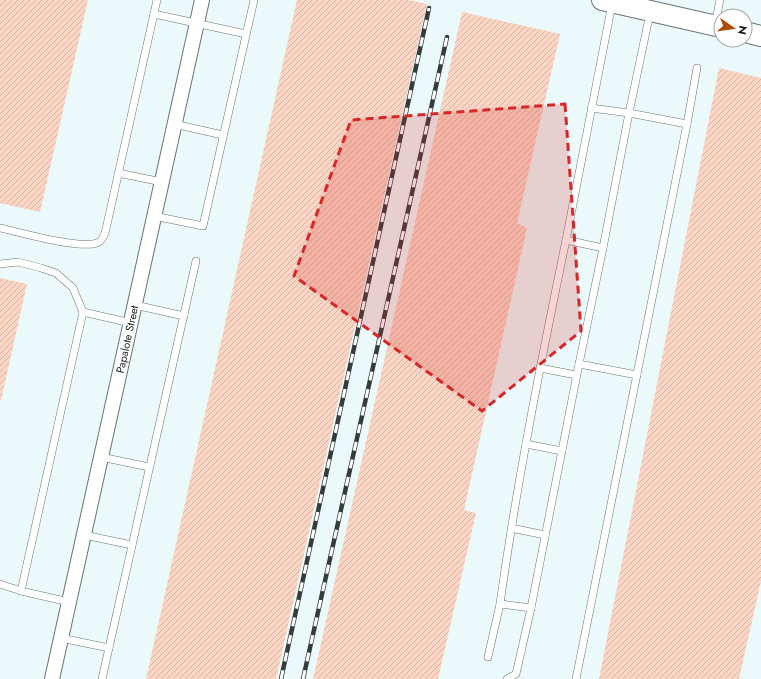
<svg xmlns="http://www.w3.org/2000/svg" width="761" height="679" font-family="Jost,sans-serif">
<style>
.building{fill:url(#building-hatch)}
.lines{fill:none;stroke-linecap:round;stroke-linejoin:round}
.lane-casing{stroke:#677475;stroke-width:8}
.street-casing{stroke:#677475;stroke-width:16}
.secondary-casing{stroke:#677475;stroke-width:22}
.lane{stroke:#fff;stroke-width:7}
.street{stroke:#fff;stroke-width:14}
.secondary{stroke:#fff;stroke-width:20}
.rail-casing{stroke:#363c3d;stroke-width:4.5}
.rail{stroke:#fff;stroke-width:3;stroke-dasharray:9;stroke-linecap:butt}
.marked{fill:#d62828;fill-opacity:0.2;stroke:#d62828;stroke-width:3;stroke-dasharray:8 5;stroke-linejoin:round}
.labels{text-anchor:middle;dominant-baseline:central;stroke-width:3;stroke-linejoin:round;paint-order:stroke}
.street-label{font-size:11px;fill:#181d1e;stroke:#fff}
</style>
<defs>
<pattern id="building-hatch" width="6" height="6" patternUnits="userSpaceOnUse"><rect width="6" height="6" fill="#fad5c3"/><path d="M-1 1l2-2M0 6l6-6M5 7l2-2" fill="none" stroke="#d6b6a7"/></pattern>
</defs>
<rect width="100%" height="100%" fill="#ebf9fb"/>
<!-- building -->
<g class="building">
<polygon points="0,0 88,0 40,212 0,203"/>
<polygon points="297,0 409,0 427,4 276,679 146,679"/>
<polygon points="462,12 560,34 517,223 527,228 464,510 476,513 438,679 313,679"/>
<polygon points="719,68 761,78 761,581 739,679 599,679"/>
<polygon points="0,278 27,284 1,400 0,400"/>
</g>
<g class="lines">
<defs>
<g id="lane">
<polyline points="612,4 566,240 603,248 579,364 637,375"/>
<polyline points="154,14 246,34"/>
<polyline points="715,25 720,0"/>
<polyline points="591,108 629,113 603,248"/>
<polyline points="174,124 223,135"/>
<polyline points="687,124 697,68"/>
<polyline points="118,173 162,182"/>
<polyline points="154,216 203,226 254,0"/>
<path d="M0 228C19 232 84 251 99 242 103 239 105 234 106 229L157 0"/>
<polyline points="0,264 18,262 41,268 56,273 73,288 83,312 21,591 69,602"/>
<polyline points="135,305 184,316"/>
<polyline points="83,312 131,323"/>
<polyline points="540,368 576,375"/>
<polyline points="526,444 562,451"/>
<polyline points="101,457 149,467"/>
<polyline points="511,528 545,535"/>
<polyline points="84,535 132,545"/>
<polyline points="0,584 21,591"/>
<path d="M500 604C517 482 541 361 566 240"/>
<polyline points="61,638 109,648"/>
<polyline points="488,657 500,604 531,608"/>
<polyline points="102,679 196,261"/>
<polyline points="507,679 516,674 531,608 579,364"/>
<polyline points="576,679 687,124 629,113 650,13"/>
</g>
<g id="street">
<path id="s1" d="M52 679 202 0"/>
</g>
<g id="secondary">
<polyline points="602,0 721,27"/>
<polyline points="745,32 761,36"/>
</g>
</defs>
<!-- lane casing -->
<use href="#lane" class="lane-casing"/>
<!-- street casing -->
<use href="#street" class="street-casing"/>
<!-- secondary casing -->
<use href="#secondary" class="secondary-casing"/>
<!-- lane -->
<use href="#lane" class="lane"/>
<!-- street -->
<use href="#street" class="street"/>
<!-- secondary -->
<use href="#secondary" class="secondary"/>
<defs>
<g id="rail">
<polyline points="281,679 429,8"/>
<polyline points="303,679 447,37"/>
</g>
</defs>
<!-- rail casing -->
<use href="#rail" class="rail-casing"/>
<!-- rail -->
<use href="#rail" class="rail"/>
</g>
<!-- marked area -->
<path class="marked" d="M565 104 581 331 482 411 294 276 351 120Z"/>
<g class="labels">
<!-- street labels -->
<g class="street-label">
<text stroke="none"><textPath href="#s1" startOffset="348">Papalote Street</textPath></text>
</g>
</g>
<!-- north arrow -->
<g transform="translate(733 28) rotate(103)"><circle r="19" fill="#ffffff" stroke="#a3a5a5"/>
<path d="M0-3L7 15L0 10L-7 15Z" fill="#ac4b05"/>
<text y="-6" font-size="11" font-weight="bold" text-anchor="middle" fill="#181d1e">N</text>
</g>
</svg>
